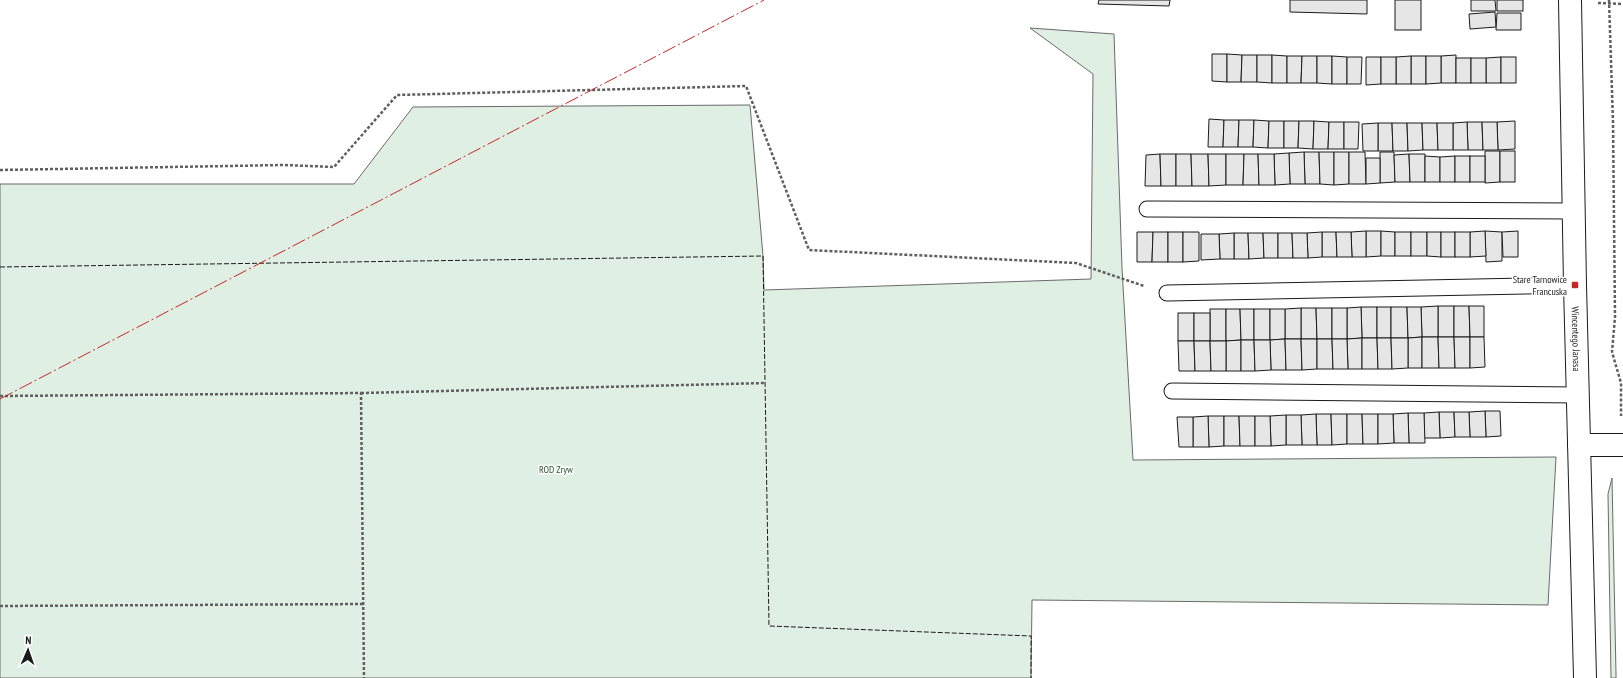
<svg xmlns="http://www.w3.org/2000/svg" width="1623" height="678" font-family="'PT Sans Narrow',sans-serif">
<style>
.green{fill:#e0efe3;stroke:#6a6a6a}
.building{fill:#e6e6e6;stroke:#1a1a1a}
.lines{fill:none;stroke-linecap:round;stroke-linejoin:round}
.lane-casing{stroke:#1a1a1a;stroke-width:17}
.street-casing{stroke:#1a1a1a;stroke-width:24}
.secondary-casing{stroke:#1a1a1a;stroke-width:24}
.path{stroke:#5f5f5f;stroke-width:2.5;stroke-dasharray:3 2;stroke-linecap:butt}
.lane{stroke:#fff;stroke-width:15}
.street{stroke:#fff;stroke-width:22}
.secondary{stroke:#fff;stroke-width:22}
.fence{stroke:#1a1a1a;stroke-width:1;stroke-dasharray:5 2;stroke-linecap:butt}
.power{stroke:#c62828;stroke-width:1;stroke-dasharray:14 3 2 3;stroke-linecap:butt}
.poi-dot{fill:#c62828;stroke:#fff;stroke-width:1.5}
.labels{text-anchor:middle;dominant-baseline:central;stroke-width:3;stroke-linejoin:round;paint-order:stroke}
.poi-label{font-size:10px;fill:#1a1a1a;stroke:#fff;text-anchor:end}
.street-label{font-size:10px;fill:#1a1a1a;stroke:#fff}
.park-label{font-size:10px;fill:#2b5a34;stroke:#fff}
</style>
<rect width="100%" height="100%" fill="#fff"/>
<!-- green -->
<g class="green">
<polygon points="1030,28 1114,34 1122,268 1133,460 1556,457 1548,605 1032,600 1031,678 0,678 0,184 354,184 413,107 750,105 763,256 764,290 1091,279 1093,74"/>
<polygon points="1612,478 1616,674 1616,678 1611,678 1608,494"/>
</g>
<!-- building -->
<g class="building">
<polygon points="1099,0 1170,0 1169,6 1098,4"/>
<polygon points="1290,0 1367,0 1367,14 1290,12"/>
<rect x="1395" y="0" width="26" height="30"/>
<polygon points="1471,0 1495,0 1496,11 1471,11"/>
<rect x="1497" y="0" width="26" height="11"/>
<polygon points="1495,12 1496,27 1470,29 1469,14"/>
<polygon points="1497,13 1521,13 1521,30 1496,30"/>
<polygon points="1212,54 1227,54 1227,82 1212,81"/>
<polygon points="1227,54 1242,55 1241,82 1227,82"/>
<polygon points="1242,55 1257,55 1257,82 1241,82"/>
<polygon points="1257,55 1272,55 1272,83 1257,82"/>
<polygon points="1272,55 1287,56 1287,83 1272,83"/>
<polygon points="1456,55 1456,83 1441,83 1441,56"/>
<polygon points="1287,56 1302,56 1301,83 1287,83"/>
<polygon points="1302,56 1317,56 1317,83 1301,83"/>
<polygon points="1317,56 1332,56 1332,84 1317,83"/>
<polygon points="1332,56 1347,57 1347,84 1332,84"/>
<rect x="1411" y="56" width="15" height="28"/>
<polygon points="1411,56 1411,84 1396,84 1396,57"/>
<polygon points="1426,56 1441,56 1441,83 1426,84"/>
<polygon points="1347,57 1362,57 1361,84 1347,84"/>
<polygon points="1366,57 1381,57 1381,84 1366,85"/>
<rect x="1381" y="57" width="15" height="27"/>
<polygon points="1501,57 1501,83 1486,83 1486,58"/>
<rect x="1501" y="57" width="15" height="26"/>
<rect x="1456" y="58" width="15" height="25"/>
<rect x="1471" y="58" width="15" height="25"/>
<polygon points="1209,119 1224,120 1223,147 1208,147"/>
<polygon points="1224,120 1239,120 1238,147 1223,147"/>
<polygon points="1239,120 1254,120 1253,147 1238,147"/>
<polygon points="1254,120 1269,121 1268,148 1253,147"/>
<polygon points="1269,121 1284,121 1284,148 1268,148"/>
<polygon points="1284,121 1299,121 1298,148 1284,148"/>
<polygon points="1299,121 1314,121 1313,149 1298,148"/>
<polygon points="1314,121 1329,122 1328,149 1313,149"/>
<polygon points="1515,121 1515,149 1498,150 1497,122"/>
<polygon points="1329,122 1344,122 1344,149 1328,149"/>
<polygon points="1344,122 1359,122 1358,149 1344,149"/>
<polygon points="1467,122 1482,122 1483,150 1468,150"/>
<polygon points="1467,122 1468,150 1453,150 1453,123"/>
<polygon points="1482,122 1497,122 1498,150 1483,150"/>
<polygon points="1378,123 1392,123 1393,151 1378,151"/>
<polygon points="1378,123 1378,151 1363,151 1362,124"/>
<polygon points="1392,123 1407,123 1408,151 1393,151"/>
<polygon points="1407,123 1422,123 1423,150 1408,151"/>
<polygon points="1422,123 1437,123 1438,150 1423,150"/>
<polygon points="1437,123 1453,123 1453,150 1438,150"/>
<polygon points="1485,151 1500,151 1500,182 1485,183"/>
<rect x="1500" y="151" width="15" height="31"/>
<polygon points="1304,152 1319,152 1320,184 1305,184"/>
<polygon points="1304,152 1305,184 1290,184 1289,153"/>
<polygon points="1319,152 1334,152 1334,185 1320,184"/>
<polygon points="1334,152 1349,152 1349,184 1334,185"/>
<polygon points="1349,152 1365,152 1366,184 1349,184"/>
<polygon points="1380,152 1394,152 1395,182 1380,183"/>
<polygon points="1289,153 1290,184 1275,185 1274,154"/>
<polygon points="1160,154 1161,186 1145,186 1146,155"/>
<polygon points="1160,154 1176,154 1176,186 1161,186"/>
<polygon points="1176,154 1191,154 1192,186 1176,186"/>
<polygon points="1191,154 1208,154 1209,186 1192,186"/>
<polygon points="1208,154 1226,154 1226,185 1209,186"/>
<polygon points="1226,154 1244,154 1243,185 1226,185"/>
<polygon points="1244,154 1258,154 1259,185 1243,185"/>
<polygon points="1258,154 1274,154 1275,185 1259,185"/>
<polygon points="1409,154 1410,182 1395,182 1394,155"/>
<polygon points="1409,154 1425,154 1425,182 1410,182"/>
<polygon points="1425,156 1440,157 1440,182 1425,182"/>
<polygon points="1455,156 1455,182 1440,182 1440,157"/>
<rect x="1455" y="156" width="15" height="26"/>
<rect x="1470" y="156" width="15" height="26"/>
<polygon points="1366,158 1380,158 1380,183 1366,184"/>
<polygon points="1366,231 1381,231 1381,256 1366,257"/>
<polygon points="1366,231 1366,257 1352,257 1351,232"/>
<polygon points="1381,231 1395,232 1395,256 1381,256"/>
<polygon points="1485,231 1502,232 1502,261 1486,262"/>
<polygon points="1485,231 1486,256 1470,257 1470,232"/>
<polygon points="1518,231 1518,257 1503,257 1502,232"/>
<polygon points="1137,232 1153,232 1152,262 1137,262"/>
<polygon points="1153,232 1168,232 1168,262 1152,262"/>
<rect x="1168" y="232" width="15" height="30"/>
<polygon points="1183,232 1199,232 1199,261 1183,262"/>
<polygon points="1322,232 1336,232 1337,257 1322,257"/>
<polygon points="1322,232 1322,257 1308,258 1307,233"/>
<polygon points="1336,232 1351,232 1352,257 1337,257"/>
<rect x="1395" y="232" width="16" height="24"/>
<rect x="1411" y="232" width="16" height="24"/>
<polygon points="1427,232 1441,232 1441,257 1427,256"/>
<rect x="1441" y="232" width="14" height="25"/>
<rect x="1455" y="232" width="15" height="25"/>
<polygon points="1234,233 1248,233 1249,259 1234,259"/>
<polygon points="1234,233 1234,259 1220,259 1219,234"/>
<polygon points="1248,233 1263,233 1264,258 1249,259"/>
<polygon points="1263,233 1278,233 1278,258 1264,258"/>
<polygon points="1278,233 1292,233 1293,258 1278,258"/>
<polygon points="1292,233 1307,233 1308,258 1293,258"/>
<polygon points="1201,234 1219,234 1220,259 1201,260"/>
<rect x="1438" y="306" width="16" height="31"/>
<polygon points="1438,306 1438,337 1422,337 1421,307"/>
<polygon points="1454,306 1469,306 1470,337 1454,337"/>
<polygon points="1469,306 1484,306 1484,337 1470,337"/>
<polygon points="1361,307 1377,307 1377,338 1362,338"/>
<polygon points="1361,307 1362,338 1347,339 1347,308"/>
<rect x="1377" y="307" width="14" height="31"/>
<polygon points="1391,307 1407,307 1408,338 1391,338"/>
<polygon points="1407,307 1421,307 1422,337 1408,338"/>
<polygon points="1301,308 1316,308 1317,339 1301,339"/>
<polygon points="1301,308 1301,339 1285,339 1285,309"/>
<polygon points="1316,308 1332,308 1332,339 1317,339"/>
<rect x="1332" y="308" width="15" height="31"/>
<rect x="1210" y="309" width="16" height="32"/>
<polygon points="1226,309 1240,309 1241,340 1226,341"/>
<polygon points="1240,309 1254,309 1254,340 1241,340"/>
<rect x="1254" y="309" width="16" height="31"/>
<polygon points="1270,309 1285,309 1285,339 1270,340"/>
<rect x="1178" y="313" width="16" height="28"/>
<rect x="1194" y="313" width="16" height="28"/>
<polygon points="1422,337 1422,368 1408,368 1408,338"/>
<polygon points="1422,337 1438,337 1439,368 1422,368"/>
<polygon points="1438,337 1454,337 1455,368 1439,368"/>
<polygon points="1454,337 1470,337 1470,368 1455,368"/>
<polygon points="1470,337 1484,337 1485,367 1470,368"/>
<polygon points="1362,338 1362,369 1348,369 1347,339"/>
<polygon points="1362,338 1377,338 1378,369 1362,369"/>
<polygon points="1377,338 1391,338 1392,369 1378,369"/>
<polygon points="1391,338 1408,338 1408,368 1392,369"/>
<polygon points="1285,339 1286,370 1271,370 1270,340"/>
<polygon points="1285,339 1301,339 1302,370 1286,370"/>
<polygon points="1301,339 1317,339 1317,369 1302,370"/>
<polygon points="1317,339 1332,339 1333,369 1317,369"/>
<polygon points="1332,339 1347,339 1348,369 1333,369"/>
<polygon points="1241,340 1241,371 1226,371 1226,341"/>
<polygon points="1241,340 1254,340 1255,371 1241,371"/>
<polygon points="1254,340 1270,340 1271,370 1255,371"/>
<polygon points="1178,341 1194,341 1195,371 1179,371"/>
<polygon points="1194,341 1210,341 1211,371 1195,371"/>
<polygon points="1210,341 1226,341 1226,371 1211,371"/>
<polygon points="1485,411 1500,411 1501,436 1486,437"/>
<polygon points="1485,411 1486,437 1470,437 1469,412"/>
<polygon points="1439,412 1454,412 1455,437 1440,438"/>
<polygon points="1439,412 1440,438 1424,438 1424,413"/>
<polygon points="1454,412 1469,412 1470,437 1455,437"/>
<polygon points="1408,413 1424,413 1425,443 1409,443"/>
<polygon points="1408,413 1409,443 1394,443 1393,414"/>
<polygon points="1316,414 1331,414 1332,445 1317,445"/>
<polygon points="1316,414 1317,445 1302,445 1301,415"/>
<polygon points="1331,414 1347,414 1347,444 1332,445"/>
<polygon points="1347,414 1362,414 1363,444 1347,444"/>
<polygon points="1362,414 1378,414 1378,444 1363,444"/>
<polygon points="1378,414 1393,414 1394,443 1378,444"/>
<polygon points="1286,415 1301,415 1302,445 1286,445"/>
<polygon points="1286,415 1286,445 1271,446 1270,416"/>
<polygon points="1208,416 1224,416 1224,446 1209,447"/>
<polygon points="1208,416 1209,447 1193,447 1193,417"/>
<polygon points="1224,416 1239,416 1240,446 1224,446"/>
<polygon points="1239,416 1255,416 1255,446 1240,446"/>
<polygon points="1255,416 1270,416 1271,446 1255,446"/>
<polygon points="1177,417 1193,417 1193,447 1179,447"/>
</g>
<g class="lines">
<defs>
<g id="lane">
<polyline points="1147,209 1574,211"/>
<polyline points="1167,293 1575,285"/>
<polyline points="1172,391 1578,395"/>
</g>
<polyline id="street" points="1579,445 1623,445"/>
<g id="secondary">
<path id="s1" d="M1570 0 1575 285 1585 678"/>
</g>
</defs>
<!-- lane casing -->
<use href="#lane" class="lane-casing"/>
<!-- street casing -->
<use href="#street" class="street-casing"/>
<!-- secondary casing -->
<use href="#secondary" class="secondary-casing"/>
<!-- path -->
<g class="path">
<polyline points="1609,0 1613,122 1615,317 1612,352 1621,383 1621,416"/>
<polyline points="1598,3 1623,4"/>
<polyline points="0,170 284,165 334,167 397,95 746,86 809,250 1076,263 1144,286"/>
<polyline points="361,393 765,383"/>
<polyline points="0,396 361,393 364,678"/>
<polyline points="0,606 363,604"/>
</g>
<!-- lane -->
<use href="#lane" class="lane"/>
<!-- street -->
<use href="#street" class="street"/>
<!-- secondary -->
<use href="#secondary" class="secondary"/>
<!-- fence -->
<polyline class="fence" points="0,267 763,256 769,626 1031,636 1031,678"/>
<!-- power -->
<polyline class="power" points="0,399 764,0"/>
</g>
<!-- markers -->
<rect class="poi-dot" x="1571" y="281" width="8" height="8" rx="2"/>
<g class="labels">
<!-- poi labels -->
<g class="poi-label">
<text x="1567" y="279">Stare Tarnowice<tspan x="1567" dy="12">Francuska</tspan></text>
</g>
<!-- street labels -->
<g class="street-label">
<text stroke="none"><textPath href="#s1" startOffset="339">Wincentego Janasa</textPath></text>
</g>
<!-- park labels -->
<g class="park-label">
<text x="556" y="469">ROD Zryw</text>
</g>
</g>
<!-- north arrow -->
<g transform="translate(28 650) rotate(2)" stroke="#ffffff" stroke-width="3" paint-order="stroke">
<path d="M0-3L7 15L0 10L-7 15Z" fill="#1a1a1a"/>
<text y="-6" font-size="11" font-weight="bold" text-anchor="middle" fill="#1a1a1a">N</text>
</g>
</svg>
